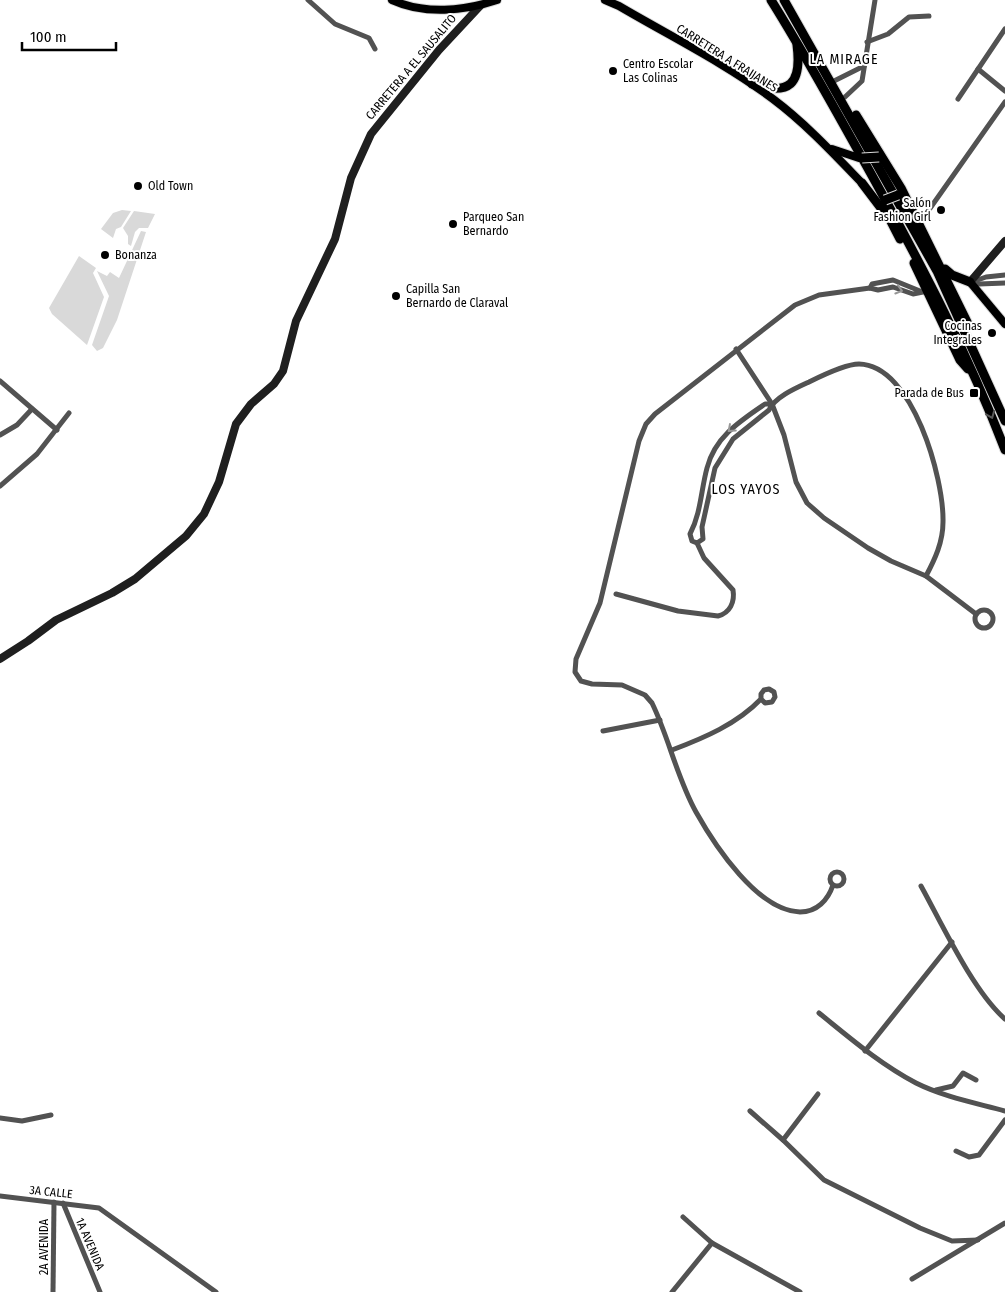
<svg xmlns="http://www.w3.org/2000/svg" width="1005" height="1292" font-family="'Fira Sans Condensed',sans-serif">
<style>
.green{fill:#d9d9d9}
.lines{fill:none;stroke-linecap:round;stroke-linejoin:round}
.primary-casing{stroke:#dbdbdb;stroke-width:10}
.highway-casing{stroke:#dbdbdb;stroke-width:11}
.street{stroke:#525252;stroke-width:5}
.secondary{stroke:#1f1f1f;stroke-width:8}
.primary{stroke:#000;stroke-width:8}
.highway{stroke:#000;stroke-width:9}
.highway-bridge-casing{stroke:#dbdbdb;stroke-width:11;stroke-linecap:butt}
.highway-bridge{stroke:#000;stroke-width:9}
.oneway{stroke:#979797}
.oneway2{stroke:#595959}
.poi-dot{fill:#000;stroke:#fff;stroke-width:2}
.labels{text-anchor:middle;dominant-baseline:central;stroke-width:4;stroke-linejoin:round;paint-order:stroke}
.street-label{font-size:12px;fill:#000;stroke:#fff}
.poi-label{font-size:12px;fill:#000;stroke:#fff;text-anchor:start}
.neighbourhood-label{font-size:14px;letter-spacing:1px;fill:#000;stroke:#fff}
</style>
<rect width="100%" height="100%" fill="#fff"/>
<!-- green -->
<g class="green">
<polygon points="122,210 131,211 121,227 116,229 113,238 101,229 113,213"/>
<polygon points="134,211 155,214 148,228 139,228 135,232 131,246 128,244 128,236 123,228"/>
<polygon points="141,231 146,232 117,320 103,348 97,351 92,345 109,296 97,271 107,276 110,272 119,278"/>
<polygon points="79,256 96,268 93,273 104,297 87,345 52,314 49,308"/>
</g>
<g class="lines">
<defs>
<g id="primary">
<path d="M392 0C425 15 464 11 497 0"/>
<path d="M605 0 619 6C670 36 725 63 773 99 805 123 833 153 862 183"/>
<polyline points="832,149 859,158"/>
<polyline points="970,282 1005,324"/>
</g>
<g id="highway">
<path d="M771 0C808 59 841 120 875 181 923 268 969 356 1005 450"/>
<polyline points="784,0 937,271 1005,421"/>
<path d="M752 84C790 96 802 84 797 45"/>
<polyline points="856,115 901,188 969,326"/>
<polyline points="862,183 884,212"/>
<polyline points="883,206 900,239"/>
<polyline points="914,263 960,360 968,369"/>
<polyline points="945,269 952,275 970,282"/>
</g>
</defs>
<!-- primary casing -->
<use href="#primary" class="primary-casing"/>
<!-- highway casing -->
<use href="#highway" class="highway-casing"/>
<!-- street -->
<g class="street">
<polyline points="308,0 335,24 369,38 375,49"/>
<polyline points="867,42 888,34 909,17 929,16"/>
<polyline points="978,69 1005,91"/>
<polyline points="834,81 864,66"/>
<polyline points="845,97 862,81 875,0"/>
<polyline points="958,99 1005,29"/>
<polyline points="919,224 1005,102"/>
<polyline points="971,282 979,284 1005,283"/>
<polyline points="972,282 986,277 1005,275"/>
<polyline points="870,288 872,284 893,280 920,291"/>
<polyline points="736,349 772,404 784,435 796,482 807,503 824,518 868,548 891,561 926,576 976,614"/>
<polyline points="0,381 57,430"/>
<path d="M772 404H765C740 421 715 437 707 468 701 490 701 513 690 534L692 541 697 543 703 539 702 527 715 468 733 439 769 410C775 397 796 388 809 382 821 376 845 364 859 364 913 365 944 479 943 522 943 542 935 559 926 576"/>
<polyline points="0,435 17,425 32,409"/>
<polyline points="0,486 37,454 69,413"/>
<path d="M616 594 678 611 718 616C730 613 735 602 733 590L704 558 697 543"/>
<circle cx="984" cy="619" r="9"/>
<polyline points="603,731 660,720"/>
<path d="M672 750C704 738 737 724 761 699V694L764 690 769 689 774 692 775 697 772 702 765 703 761 699"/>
<circle cx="837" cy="879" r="7"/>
<path d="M833 885C828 900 817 912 800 912 758 911 715 846 696 812 677 778 669 738 652 703L645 695 622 685 592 684 581 681 575 672 576 659 600 603 639 441 646 424 655 414 795 305 819 295 870 288 878 290 893 287 913 294 928 291"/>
<path d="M921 886C942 924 973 991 1005 1019"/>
<path d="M819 1013C850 1038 880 1064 916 1083 944 1097 976 1103 1005 1111"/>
<polyline points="865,1051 952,942"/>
<polyline points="936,1090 953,1086 963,1073 976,1080"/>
<polyline points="750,1111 783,1140 824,1180 920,1228 952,1241 978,1240"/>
<polyline points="0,1118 22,1121 51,1115"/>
<polyline points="783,1140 818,1094"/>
<polyline points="956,1151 969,1157 979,1155 1005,1120"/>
<polyline points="0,1196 99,1208 216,1292"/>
<polyline points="63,1203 100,1292"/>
<polyline points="683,1217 712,1243 800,1292"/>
<polyline points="912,1279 1005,1223"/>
<polyline points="53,1292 54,1202"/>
<polyline points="672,1292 712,1243"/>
</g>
<!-- secondary -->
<g class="secondary">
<polyline points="970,282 1005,241"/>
<polyline points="0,659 28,641 56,620 112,593 135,579 186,536 204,514 219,482 236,424 251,404 274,384 283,371 296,321 335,239 351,178 371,134 439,50 480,6"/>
</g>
<!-- primary -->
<use href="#primary" class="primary"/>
<!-- highway -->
<use href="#highway" class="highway"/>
<defs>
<g id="highway-bridge">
<polyline points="862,158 879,157"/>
<polyline points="885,200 898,195"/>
</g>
</defs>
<!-- highway-bridge casing -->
<use href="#highway-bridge" class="highway-bridge-casing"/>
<!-- highway-bridge -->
<use href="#highway-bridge" class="highway-bridge"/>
</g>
<!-- one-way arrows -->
<defs><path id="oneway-chevron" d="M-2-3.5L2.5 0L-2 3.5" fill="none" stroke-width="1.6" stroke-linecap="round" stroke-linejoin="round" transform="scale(1.25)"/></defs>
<g class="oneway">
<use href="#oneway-chevron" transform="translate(899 290) rotate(17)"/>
<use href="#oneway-chevron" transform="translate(731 429) rotate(138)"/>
</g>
<use class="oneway2" href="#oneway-chevron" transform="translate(991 415) rotate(68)"/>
<!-- markers -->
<g class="poi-dot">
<circle cx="613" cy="71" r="5"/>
<circle cx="138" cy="186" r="5"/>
<circle cx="941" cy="210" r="5"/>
<circle cx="453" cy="224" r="5"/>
<circle cx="105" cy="255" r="5"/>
<circle cx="396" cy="296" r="5"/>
<circle cx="992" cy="333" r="5"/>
<rect x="969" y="388" width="10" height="10" rx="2.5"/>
</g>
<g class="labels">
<!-- street labels -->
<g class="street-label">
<text transform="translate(727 58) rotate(32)">CARRETERA A FRAIJANES</text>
<text transform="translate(411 67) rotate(-50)">CARRETERA A EL SAUSALITO</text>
<text transform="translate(51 1192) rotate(6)">3A CALLE</text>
<text transform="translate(90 1244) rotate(67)">1A AVENIDA</text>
<text transform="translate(44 1247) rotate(-90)">2A AVENIDA</text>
</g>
<!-- poi labels -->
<g class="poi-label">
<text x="623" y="64">Centro Escolar<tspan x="623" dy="14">Las Colinas</tspan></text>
<text x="148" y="186">Old Town</text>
<text x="931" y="203" text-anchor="end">Salón<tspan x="931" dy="14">Fashion Girl</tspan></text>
<text x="463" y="217">Parqueo San<tspan x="463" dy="14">Bernardo</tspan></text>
<text x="115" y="255">Bonanza</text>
<text x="406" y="289">Capilla San<tspan x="406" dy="14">Bernardo de Claraval</tspan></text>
<text x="982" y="326" text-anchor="end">Cocinas<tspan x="982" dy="14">Integrales</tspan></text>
<text x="964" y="393" text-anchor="end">Parada de Bus</text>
</g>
<!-- neighbourhood labels -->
<g class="neighbourhood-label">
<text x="844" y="59">LA MIRAGE</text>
<text x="746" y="489">LOS YAYOS</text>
</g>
</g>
<!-- scale -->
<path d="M22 42v8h94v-8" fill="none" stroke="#000000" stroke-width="2.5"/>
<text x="30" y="42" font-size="15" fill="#000000" stroke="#ffffff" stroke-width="4" paint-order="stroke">100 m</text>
</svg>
